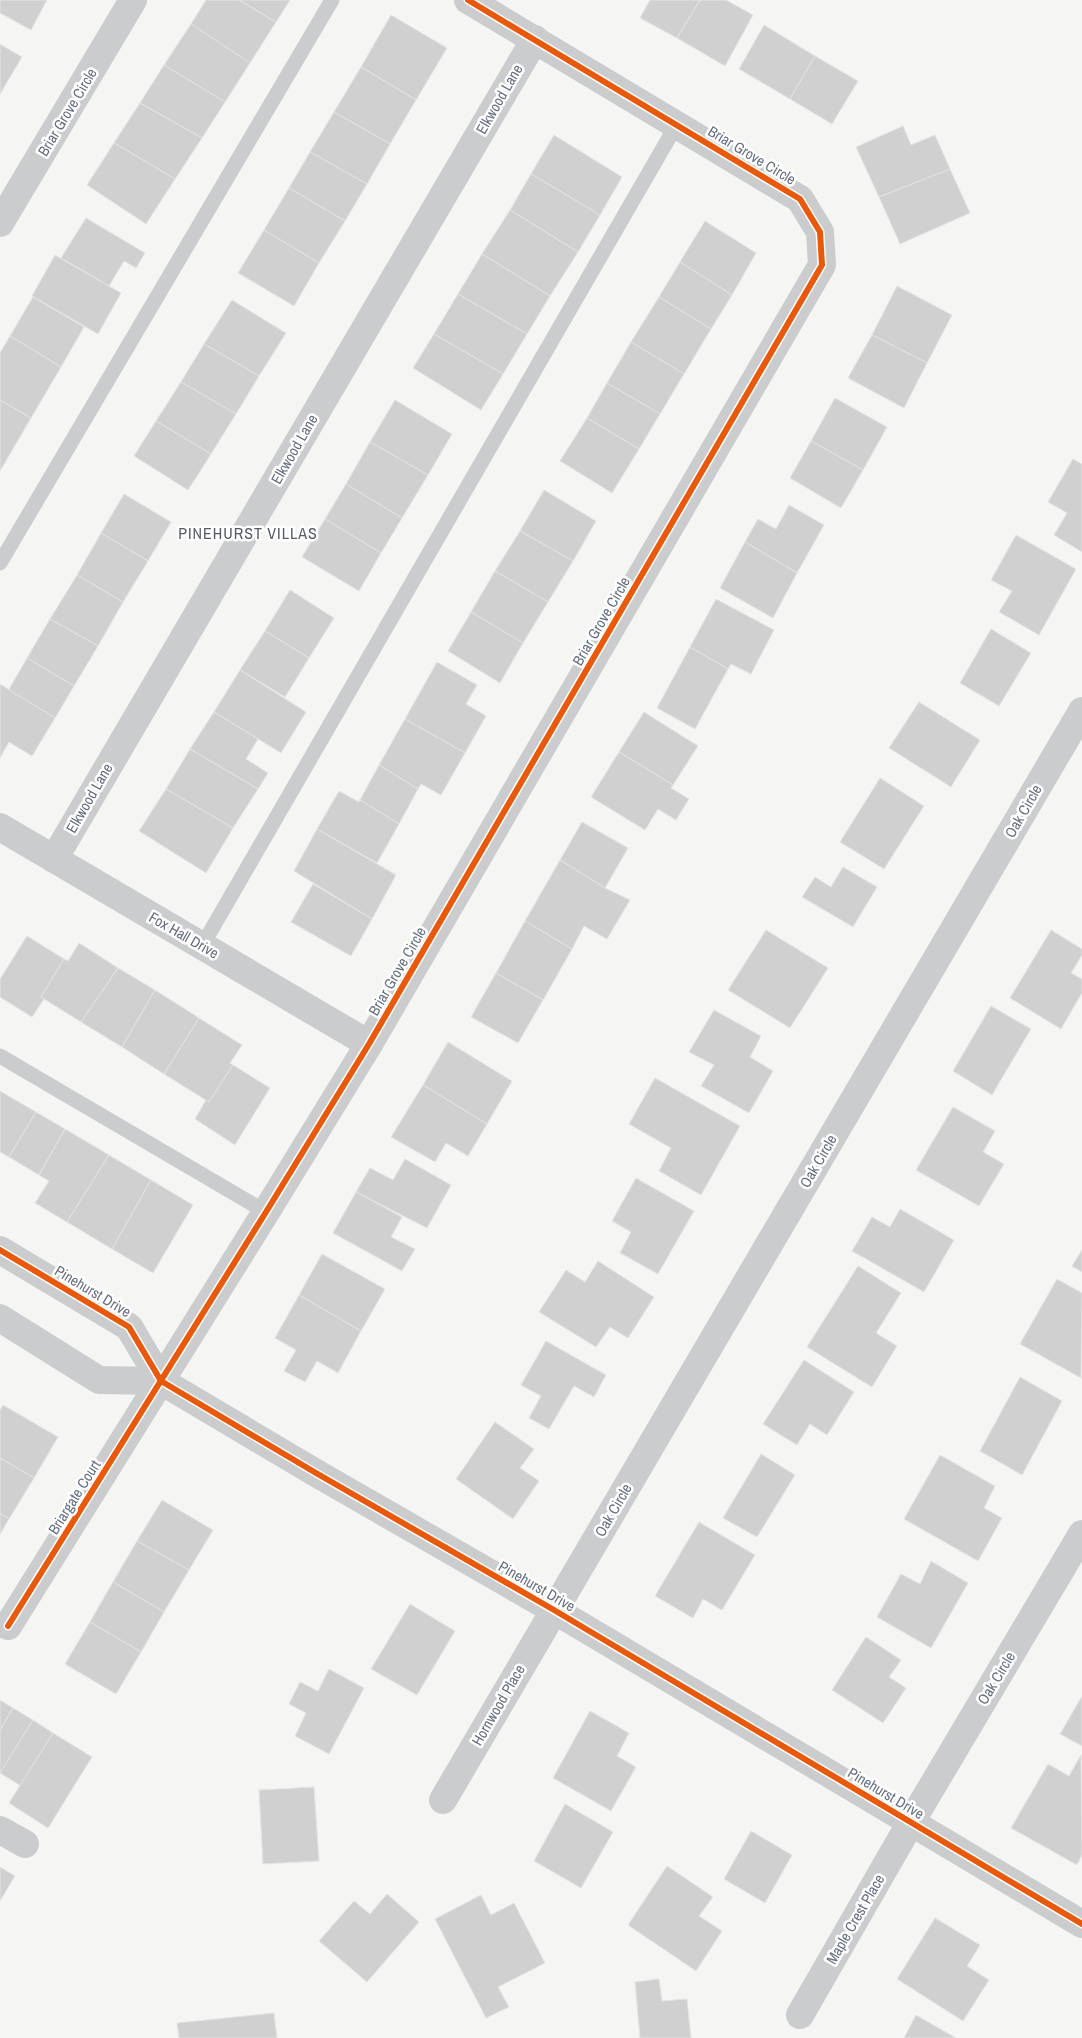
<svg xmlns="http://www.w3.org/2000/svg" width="1082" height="2038" font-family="'Archivo Narrow',sans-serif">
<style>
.building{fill:#d0d0d1;stroke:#e4e4e4}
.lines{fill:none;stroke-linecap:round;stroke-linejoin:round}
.lane{stroke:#cbccce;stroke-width:15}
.street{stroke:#cbccce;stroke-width:28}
.cycleway-casing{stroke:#fff;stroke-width:9}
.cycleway{stroke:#e8590c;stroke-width:6}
.labels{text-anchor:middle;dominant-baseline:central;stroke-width:5;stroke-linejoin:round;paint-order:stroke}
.street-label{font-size:15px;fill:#677082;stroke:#fff}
.neighbourhood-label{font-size:16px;letter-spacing:1px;fill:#555b68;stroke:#fff}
</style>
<rect width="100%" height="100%" fill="#f5f5f4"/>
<!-- building -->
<g class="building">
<polygon points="0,0 47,0 31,30 0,13"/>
<polygon points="206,0 239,0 276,22 250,63 191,24"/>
<polygon points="239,0 290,0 276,22"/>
<polygon points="650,0 700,0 677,38 640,18"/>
<polygon points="700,0 726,0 753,15 725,66 677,38"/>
<polygon points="391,15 447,48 416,100 361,67"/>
<polygon points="191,24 250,63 225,102 164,65"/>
<polygon points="764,25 815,56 790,99 739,69"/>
<polygon points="0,44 22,57 0,94"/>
<polygon points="815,56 858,81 832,124 790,99"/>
<polygon points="164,65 225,102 202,138 140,103"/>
<polygon points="361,67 416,100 390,144 334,112"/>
<polygon points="140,103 202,138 175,179 114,143"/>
<polygon points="334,112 390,144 367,184 310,152"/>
<polygon points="903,126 911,145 935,135 950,169 879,197 856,147"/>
<polygon points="554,135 622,177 600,215 531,174"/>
<polygon points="114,143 175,179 146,224 87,185"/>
<polygon points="310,152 367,184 345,221 289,188"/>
<polygon points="950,169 970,213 900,244 879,197"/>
<polygon points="531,174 600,215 578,252 510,210"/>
<polygon points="289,188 345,221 319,263 264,230"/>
<polygon points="510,210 578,252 550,296 482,254"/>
<polygon points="86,218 145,253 136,268 124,261 109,286 61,258"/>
<polygon points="705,221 756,253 732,295 680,262"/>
<polygon points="264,230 319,263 294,306 238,273"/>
<polygon points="482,254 550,296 527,334 458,294"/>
<polygon points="55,255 121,293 98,334 32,296"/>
<polygon points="680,262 732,295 711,329 659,297"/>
<polygon points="897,286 952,315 927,363 872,335"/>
<polygon points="458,294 527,334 503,374 434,334"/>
<polygon points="33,297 84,327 61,367 10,336"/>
<polygon points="659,297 711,329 684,374 631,342"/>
<polygon points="232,300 286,333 259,376 204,344"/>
<polygon points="434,334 503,374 481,410 413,368"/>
<polygon points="872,335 927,363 904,408 848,378"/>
<polygon points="10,336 61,367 31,418 0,400 0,353"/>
<polygon points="631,342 684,374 660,414 607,383"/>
<polygon points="204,344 259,376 236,414 181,382"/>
<polygon points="181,382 236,414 211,454 156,421"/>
<polygon points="607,383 660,414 639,449 587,418"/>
<polygon points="835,398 887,427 863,470 811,441"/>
<polygon points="0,400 31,418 0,471"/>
<polygon points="395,400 452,434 428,475 370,442"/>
<polygon points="587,418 639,449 612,493 560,461"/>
<polygon points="156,421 211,454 188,490 134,456"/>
<polygon points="811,441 863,470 841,508 790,478"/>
<polygon points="370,442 428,475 402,518 346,484"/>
<polygon points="1073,459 1082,464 1082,552 1054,535 1067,513 1048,502"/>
<polygon points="346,484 402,518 381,553 325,519"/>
<polygon points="544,490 596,521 573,561 520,531"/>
<polygon points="124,494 171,522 148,561 101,533"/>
<polygon points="789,505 824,525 797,573 745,542 758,519 776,529"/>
<polygon points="325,519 381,553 359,591 302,557"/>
<polygon points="520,531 573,561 548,602 495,571"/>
<polygon points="101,533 148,561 123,602 77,575"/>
<polygon points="1016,535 1076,569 1039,635 999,612 1012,591 991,580"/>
<polygon points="745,542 797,573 773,618 720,588"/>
<polygon points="495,571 548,602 523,643 471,612"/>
<polygon points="77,575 123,602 98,646 50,619"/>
<polygon points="290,590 334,618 309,658 265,631"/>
<polygon points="716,599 774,630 751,674 731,664 728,669 690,647"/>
<polygon points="471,612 523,643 500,683 448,651"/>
<polygon points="50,619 98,646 74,686 27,658"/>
<polygon points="991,629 1031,653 999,706 960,683"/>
<polygon points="265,631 309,658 285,697 240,670"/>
<polygon points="690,647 728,669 695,729 657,708"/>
<polygon points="27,658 74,686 55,718 8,691"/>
<polygon points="437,662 477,685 466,704 486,716 465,753 405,719"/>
<polygon points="240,670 306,712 281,753 214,712"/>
<polygon points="0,684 55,718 32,756 9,742 0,758"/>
<polygon points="919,702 980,740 951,787 889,748"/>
<polygon points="214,712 258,739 246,759 268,773 258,789 190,749"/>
<polygon points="644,712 698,746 673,785 619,752"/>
<polygon points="405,719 465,753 441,795 421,784 418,789 379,765"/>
<polygon points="190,749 258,789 233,828 166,789"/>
<polygon points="619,752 673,785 671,788 689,799 676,820 658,809 645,830 591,797"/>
<polygon points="379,765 418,789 399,824 360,800"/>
<polygon points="880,778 924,806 884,869 840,842"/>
<polygon points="166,789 233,828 206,873 139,831"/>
<polygon points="339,791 359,802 360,800 399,824 377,863 317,829"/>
<polygon points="582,822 628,848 605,888 560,860"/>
<polygon points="317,829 396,875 372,919 294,871"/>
<polygon points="560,860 605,888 630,900 607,939 584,926 572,949 525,921"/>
<polygon points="843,867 877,887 853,927 802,897 815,877 831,887"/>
<polygon points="313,884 372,919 351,956 291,922"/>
<polygon points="525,921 572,949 543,1000 496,973"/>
<polygon points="766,930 828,968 790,1028 728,990"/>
<polygon points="1051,930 1082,949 1082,955 1071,973 1082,979 1082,993 1061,1029 1010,998"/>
<polygon points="27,936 64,959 41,997 44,999 32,1017 0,997 0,979"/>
<polygon points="79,943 118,968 81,1022 41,997 64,959 68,961"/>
<polygon points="118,968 155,990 122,1047 81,1022"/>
<polygon points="496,973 543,1000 518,1043 471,1017"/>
<polygon points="155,990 199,1018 164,1074 122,1047"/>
<polygon points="991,1006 1031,1029 992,1095 953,1071"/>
<polygon points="714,1010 761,1036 750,1057 773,1071 749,1113 701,1086 714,1065 689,1052"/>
<polygon points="199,1018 242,1045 230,1063 233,1065 209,1102 164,1074"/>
<polygon points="448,1042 512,1081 487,1124 423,1085"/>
<polygon points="233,1065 270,1088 235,1145 195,1119 206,1100 209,1102"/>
<polygon points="655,1078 740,1126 701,1195 659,1171 671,1148 629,1124"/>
<polygon points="423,1085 487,1124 468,1156 446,1143 435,1162 391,1137"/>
<polygon points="0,1091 36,1112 9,1157 0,1152"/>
<polygon points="953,1107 995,1131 983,1152 1004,1164 979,1206 916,1170"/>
<polygon points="36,1112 65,1129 39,1175 9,1157"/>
<polygon points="65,1129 109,1155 67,1222 35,1203 49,1181 39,1175"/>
<polygon points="109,1155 151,1180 112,1249 67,1222"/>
<polygon points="405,1159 451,1185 427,1228 356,1192 370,1168 393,1180"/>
<polygon points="636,1178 694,1211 658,1274 620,1253 631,1232 612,1221"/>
<polygon points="151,1180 193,1205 153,1273 112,1249"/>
<polygon points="356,1192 402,1217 391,1237 415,1249 402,1271 333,1233"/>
<polygon points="900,1209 954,1240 924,1292 852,1251 872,1217 890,1227"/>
<polygon points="1082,1250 1082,1272 1072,1266"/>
<polygon points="322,1254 385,1289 361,1331 299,1295"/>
<polygon points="598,1261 654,1297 628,1338 610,1327 596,1347 539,1312 566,1270 585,1282"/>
<polygon points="858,1266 901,1293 876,1333 897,1346 872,1387 807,1347"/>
<polygon points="1057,1279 1082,1293 1081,1378 1020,1344"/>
<polygon points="299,1295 361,1331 338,1373 317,1361 305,1382 284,1371 296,1350 275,1338"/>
<polygon points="546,1341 606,1375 594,1397 574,1386 549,1429 529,1418 541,1396 521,1385"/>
<polygon points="804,1360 854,1392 827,1435 810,1424 797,1445 763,1424"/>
<polygon points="1020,1377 1062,1401 1022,1475 980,1451"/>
<polygon points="3,1405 58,1437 34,1478 0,1458 0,1410"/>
<polygon points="495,1422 534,1449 520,1468 539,1481 513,1519 456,1479"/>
<polygon points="761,1454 795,1475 757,1537 723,1518"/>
<polygon points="940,1455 995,1486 984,1508 1002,1518 978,1561 904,1519"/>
<polygon points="0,1458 34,1478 9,1519 0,1513"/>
<polygon points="162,1500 213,1530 189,1570 137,1541"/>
<polygon points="0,1513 9,1519 0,1534"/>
<polygon points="699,1522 755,1555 722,1610 703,1599 693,1618 655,1596"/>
<polygon points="137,1541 189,1570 164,1612 113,1582"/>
<polygon points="931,1561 968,1583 931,1648 877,1617 901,1574 920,1584"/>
<polygon points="113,1582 164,1612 141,1652 90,1622"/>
<polygon points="410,1604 455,1631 417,1695 371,1669"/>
<polygon points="90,1622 141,1652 116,1694 65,1664"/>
<polygon points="866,1637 901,1660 889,1677 906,1688 883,1723 832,1690"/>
<polygon points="329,1669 364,1688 329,1754 295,1736 306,1713 289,1704 300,1682 318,1691"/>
<polygon points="1082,1696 1082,1746 1060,1734"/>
<polygon points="0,1700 13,1708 0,1730"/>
<polygon points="13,1708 33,1720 0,1774 0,1730"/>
<polygon points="590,1711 629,1733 617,1756 636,1767 611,1811 553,1778"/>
<polygon points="33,1720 53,1733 21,1786 0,1773"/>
<polygon points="53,1733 92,1757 48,1828 9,1803"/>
<polygon points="1081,1755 1082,1855 1077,1865 1011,1828 1048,1764 1069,1776"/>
<polygon points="314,1787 319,1861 263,1864 259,1790"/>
<polygon points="565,1804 613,1832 581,1888 534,1861"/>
<polygon points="751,1831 792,1855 765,1903 724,1879"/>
<polygon points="667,1866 713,1897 699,1916 722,1931 696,1971 628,1925"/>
<polygon points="0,1867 15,1876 0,1901"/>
<polygon points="387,1894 419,1922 367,1982 319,1941 354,1901 370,1914"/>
<polygon points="481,1895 491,1915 514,1903 545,1963 498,1987 509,2007 486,2018 435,1919"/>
<polygon points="935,1918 980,1945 967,1966 989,1980 963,2021 897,1979"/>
<polygon points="659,1979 662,2001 687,1999 691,2038 640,2038 635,1982"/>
<polygon points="274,2013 277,2038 179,2038 177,2023"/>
<polygon points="916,2015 956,2038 904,2038"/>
</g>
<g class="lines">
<!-- lane -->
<g class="lane">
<polyline points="0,563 332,0"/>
<polyline points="202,946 677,124"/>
<polyline points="0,1056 266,1212"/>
</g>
<!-- street -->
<g class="street">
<polyline points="0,223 133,0"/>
<polyline points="0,827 369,1044"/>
<polyline points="54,859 535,39"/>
<polyline points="0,1250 129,1327 161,1381 316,1473 554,1610 1082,1924"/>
<polyline points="0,1318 99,1380 161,1381"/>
<polyline points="8,1626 266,1212 369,1044 822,265 820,232 800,199 468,0"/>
<polyline points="443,1800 1082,711"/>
<polyline points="0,1830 25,1844"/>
<polyline points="800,2015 911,1822 1082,1534"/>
</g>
<defs>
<g id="cycleway">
<polyline points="0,1250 129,1327 161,1381 316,1473 554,1610 1082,1924"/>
<polyline points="8,1626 266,1212 369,1044 822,265 820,232 800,199 468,0"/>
</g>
</defs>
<!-- cycleway casing -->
<use href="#cycleway" class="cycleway-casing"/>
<!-- cycleway -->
<use href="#cycleway" class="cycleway"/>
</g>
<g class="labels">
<!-- street labels -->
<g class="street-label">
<text transform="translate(499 99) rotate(-60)">Elkwood Lane</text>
<text transform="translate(67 112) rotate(-59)">Briar Grove Circle</text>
<text transform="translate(752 155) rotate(31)">Briar Grove Circle</text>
<text transform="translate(294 449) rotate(-60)">Elkwood Lane</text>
<text transform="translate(601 621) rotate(-60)">Briar Grove Circle</text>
<text transform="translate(89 798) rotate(-60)">Elkwood Lane</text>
<text transform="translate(1023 811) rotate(-60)">Oak Circle</text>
<text transform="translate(184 935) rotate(30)">Fox Hall Drive</text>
<text transform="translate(397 971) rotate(-60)">Briar Grove Circle</text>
<text transform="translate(818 1161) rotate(-60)">Oak Circle</text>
<text transform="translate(93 1291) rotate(31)">Pinehurst Drive</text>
<text transform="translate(74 1497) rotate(-58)">Briargate Court</text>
<text transform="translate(613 1510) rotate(-60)">Oak Circle</text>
<text transform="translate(537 1586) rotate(30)">Pinehurst Drive</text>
<text transform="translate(996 1678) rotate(-59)">Oak Circle</text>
<text transform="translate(498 1705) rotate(-60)">Hornwood Place</text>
<text transform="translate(886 1793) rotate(31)">Pinehurst Drive</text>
<text transform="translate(855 1919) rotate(-60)">Maple Crest Place</text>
</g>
<!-- neighbourhood labels -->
<g class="neighbourhood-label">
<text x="248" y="533">PINEHURST VILLAS</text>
</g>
</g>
</svg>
